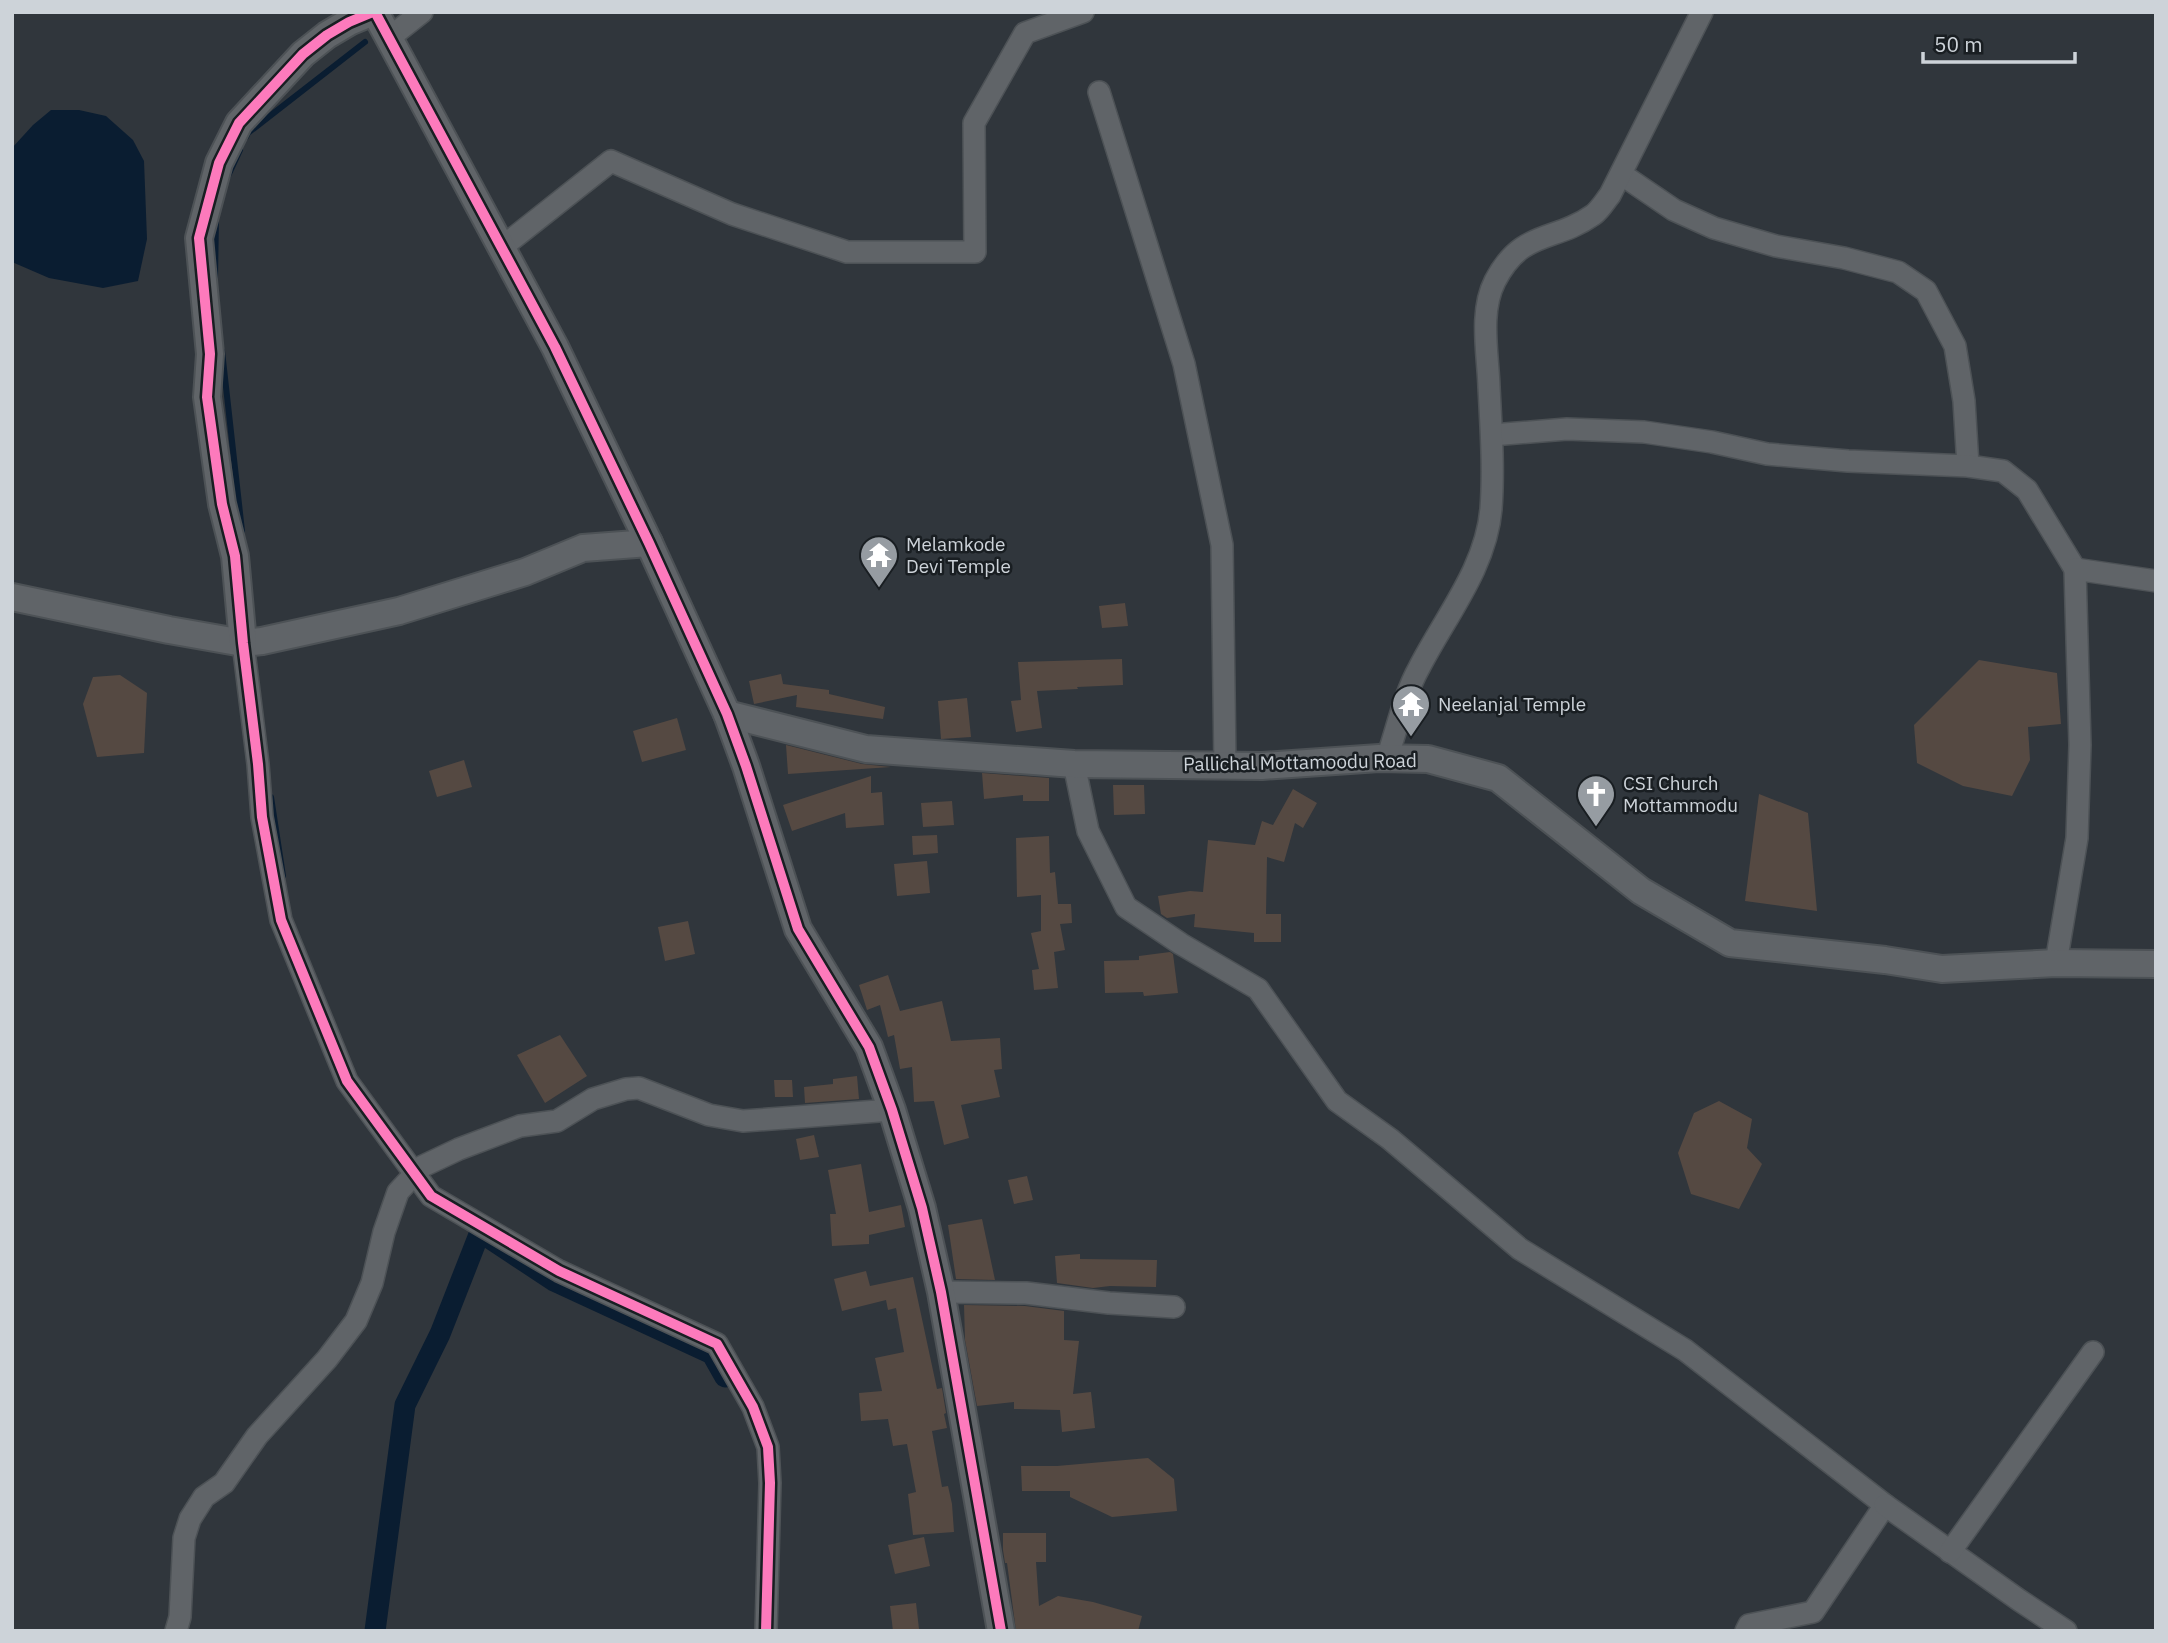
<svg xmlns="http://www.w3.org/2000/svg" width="2168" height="1643" font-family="'IBM Plex Sans',sans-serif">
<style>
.water{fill:#0a1d31}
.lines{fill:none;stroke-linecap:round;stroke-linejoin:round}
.stream{stroke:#0a1d31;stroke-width:6}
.canal{stroke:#0a1d31;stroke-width:21}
.building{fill:#554942}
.minor-casing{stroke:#4d5256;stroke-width:24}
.tertiary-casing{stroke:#4d5256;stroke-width:30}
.minor{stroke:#606468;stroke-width:21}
.tertiary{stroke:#606468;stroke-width:26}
.cycleway-casing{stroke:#191e22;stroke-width:15}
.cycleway{stroke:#fd7abc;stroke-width:10}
.labels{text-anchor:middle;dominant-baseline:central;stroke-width:5;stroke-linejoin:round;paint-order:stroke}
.poi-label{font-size:19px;fill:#cdd3d9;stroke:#191e22;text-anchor:start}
.street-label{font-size:19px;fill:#cdd3d9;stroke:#191e22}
</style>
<rect width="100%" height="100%" fill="#30363c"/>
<!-- water -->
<polygon class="water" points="51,110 79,110 106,116 133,140 144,161 147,239 138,281 103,288 49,278 12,262 12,148 33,125"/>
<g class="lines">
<!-- stream -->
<g class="stream">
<polyline points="246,137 248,133 365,42"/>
<polyline points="227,178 240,150"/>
<polyline points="215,277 216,218"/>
<polyline points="222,351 242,531"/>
<polyline points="271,797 283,876"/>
</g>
<!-- canal -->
<polyline class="canal" points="375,1631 405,1405 440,1334 480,1232 554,1281 712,1354 725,1377"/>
</g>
<!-- building -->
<g class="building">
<polygon points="1125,603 1128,626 1102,628 1099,606"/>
<polygon points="1122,659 1123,685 1077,687 1078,689 1037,691 1042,728 1016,732 1011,701 1021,700 1018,662"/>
<polygon points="1979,660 2057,673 2061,724 2028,727 2030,760 2012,796 1963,786 1917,763 1914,725"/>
<polygon points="781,674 783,684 829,690 829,694 885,707 883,719 796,707 797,695 754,704 749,681"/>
<polygon points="120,675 147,693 144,753 97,757 83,704 93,677"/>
<polygon points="967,698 971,737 941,739 938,701"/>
<polygon points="677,718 686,750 642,762 633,731"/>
<polygon points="786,745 862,764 891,767 788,774"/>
<polygon points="464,760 472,787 437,797 429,771"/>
<polygon points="982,773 1049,778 1049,801 1023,801 1023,795 984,799"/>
<polygon points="871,776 871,793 882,792 884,825 846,828 845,813 792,831 783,805"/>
<polygon points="1113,785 1144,785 1145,814 1114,815"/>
<polygon points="1293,789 1317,803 1303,828 1295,823 1284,862 1267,857 1266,914 1281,914 1281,942 1254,942 1254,933 1194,927 1195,914 1167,918 1161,914 1158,896 1190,891 1203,892 1208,840 1255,845 1262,821 1273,825"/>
<polygon points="1759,794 1808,813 1817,911 1745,901"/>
<polygon points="952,801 954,825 923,827 921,803"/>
<polygon points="937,835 938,853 913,855 912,836"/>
<polygon points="1049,836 1050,873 1055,872 1058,904 1071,904 1072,923 1060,924 1065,950 1054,952 1058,988 1034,990 1032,970 1039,969 1031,933 1041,931 1041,895 1017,897 1016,838"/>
<polygon points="927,861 930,893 897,896 894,864"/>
<polygon points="688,921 695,954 665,961 658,927"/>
<polygon points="1170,952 1173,954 1178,993 1144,996 1143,992 1105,993 1104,961 1139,960 1139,956"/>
<polygon points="888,975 900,1011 942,1001 951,1041 1000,1038 1002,1069 994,1070 1000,1097 961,1105 969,1138 944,1145 934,1101 914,1102 912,1067 900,1069 894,1035 888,1037 880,1005 867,1010 859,985"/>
<polygon points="560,1035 587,1076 545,1103 517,1055"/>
<polygon points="857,1076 859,1099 805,1103 804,1087 833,1084 833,1079"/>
<polygon points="774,1080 792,1080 793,1097 775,1097"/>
<polygon points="1719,1101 1752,1119 1747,1148 1762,1164 1739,1209 1691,1194 1678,1153 1694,1113"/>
<polygon points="814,1135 819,1157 800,1160 796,1139"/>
<polygon points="861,1164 869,1212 901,1205 905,1227 869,1235 869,1244 832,1246 830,1214 836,1214 828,1170"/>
<polygon points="1027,1176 1033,1200 1014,1204 1008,1180"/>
<polygon points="982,1219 995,1280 956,1279 948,1225"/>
<polygon points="1080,1254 1080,1259 1157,1260 1156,1287 1110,1286 1093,1288 1057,1283 1055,1256"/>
<polygon points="866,1271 870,1286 913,1277 937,1389 942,1388 946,1413 944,1414 947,1428 932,1431 942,1487 948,1486 952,1504 954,1532 913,1535 908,1494 916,1492 907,1444 893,1446 888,1419 861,1421 859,1393 882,1391 875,1358 904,1352 896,1308 888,1310 886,1300 842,1311 834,1279"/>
<polygon points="964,1305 1025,1306 1064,1311 1064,1340 1079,1341 1073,1394 1091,1392 1095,1428 1062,1432 1060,1410 1014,1409 1014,1402 977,1406 965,1340"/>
<polygon points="1148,1458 1174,1479 1177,1511 1112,1517 1070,1497 1070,1491 1022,1491 1021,1466 1057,1466"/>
<polygon points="1003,1533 1046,1533 1046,1562 1036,1562 1039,1606 1058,1596 1093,1602 1142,1616 1138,1631 1016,1631 1007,1563 1005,1563 1003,1550"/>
<polygon points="924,1537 930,1566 895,1574 888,1545"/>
<polygon points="916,1603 919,1629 893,1631 890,1606"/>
</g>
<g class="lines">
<defs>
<g id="minor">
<polyline points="389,38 422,12"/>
<polyline points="1099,92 1184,364 1222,545 1225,766"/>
<polyline points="1621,174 1674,210 1714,228 1776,246 1844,258 1898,272 1926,291 1955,346 1964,401 1968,466"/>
<polyline points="501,248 611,161 732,214 847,252 975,252 974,123 1025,33 1083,12"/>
<polyline points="1492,435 1567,429 1644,432 1712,442 1767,454 1848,461 1968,466 2003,471 2027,490 2075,569"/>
<polyline points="243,643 258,764 262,817 281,920 347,1081 431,1196 559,1271 717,1344 753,1407 768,1447 770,1483 766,1631"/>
<path d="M1387 758C1397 729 1404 695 1419 668 1445 617 1486 568 1491 509 1494 469 1491 427 1489 387 1488 354 1479 312 1495 281 1522 229 1553 243 1593 215 1600 210 1605 201 1610 195L1702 12"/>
<polyline points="1074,764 1088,831 1126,907 1181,944 1258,989 1337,1101 1390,1139 1520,1249 1685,1350 1885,1505 1813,1612 1749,1625 1746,1631"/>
<polyline points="2056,963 2077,838 2080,745 2075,569 2156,581"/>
<polyline points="941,1292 1026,1293 1109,1303 1174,1307"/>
<polyline points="1885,1505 2019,1600 2066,1631"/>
<polyline points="1950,1552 2093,1352"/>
<polyline points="176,1631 180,1617 184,1538 190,1519 204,1497 224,1483 257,1436 327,1359 356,1321 372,1283 384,1232 398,1192 421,1167 459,1149 520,1126 557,1121 593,1099 626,1089 639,1088 709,1115 743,1121 892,1110"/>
</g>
<g id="tertiary">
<polyline points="375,12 555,347 649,543 727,714 746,766 798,929 869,1047 892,1110 922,1208 941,1292 1001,1631"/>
<polyline points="12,597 169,630 243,643 262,641 399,611 525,572 583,548 649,543"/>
<polyline points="243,643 235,556 222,504 207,397 210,354 199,238 219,163 239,123 303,54 327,35 349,22 373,12"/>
<polyline points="727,714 866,749 1074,764 1262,766 1379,758 1428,759 1498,778 1641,891 1730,943 1885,960 1942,969 2056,963 2156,964"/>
</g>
</defs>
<!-- minor casing -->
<use href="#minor" class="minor-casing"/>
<!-- tertiary casing -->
<use href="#tertiary" class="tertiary-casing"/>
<!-- minor -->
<use href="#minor" class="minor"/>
<!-- tertiary -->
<use href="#tertiary" class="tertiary"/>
<defs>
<g id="cycleway">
<polyline points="373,12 349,22 327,35 303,54 239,123 219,163 199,238 210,354 207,397 222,504 235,556 243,643 258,764 262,817 281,920 347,1081 431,1196 559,1271 717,1344 753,1407 768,1447 770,1483 766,1631"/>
<polyline points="375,12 555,347 649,543 727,714 746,766 798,929 869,1047 892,1110 922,1208 941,1292 1001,1631"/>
</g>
</defs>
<!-- cycleway casing -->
<use href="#cycleway" class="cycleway-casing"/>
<!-- cycleway -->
<use href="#cycleway" class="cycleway"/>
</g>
<!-- icons -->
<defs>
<symbol id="temple-pin" viewBox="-11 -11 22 30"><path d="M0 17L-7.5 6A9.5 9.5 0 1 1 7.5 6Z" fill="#969ca2" stroke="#191e22"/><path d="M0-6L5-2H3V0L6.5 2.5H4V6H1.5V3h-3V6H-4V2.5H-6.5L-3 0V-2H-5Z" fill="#fff"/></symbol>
<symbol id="church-pin" viewBox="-11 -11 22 30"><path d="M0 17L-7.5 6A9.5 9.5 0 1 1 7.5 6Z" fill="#969ca2" stroke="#191e22"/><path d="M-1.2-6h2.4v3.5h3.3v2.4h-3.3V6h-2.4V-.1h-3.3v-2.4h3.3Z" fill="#fff"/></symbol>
</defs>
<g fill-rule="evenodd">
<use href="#temple-pin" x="857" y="533" width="44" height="60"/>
<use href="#temple-pin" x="1389" y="682" width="44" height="60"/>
<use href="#church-pin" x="1574" y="772" width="44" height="60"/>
</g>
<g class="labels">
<!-- poi labels -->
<g class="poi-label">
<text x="906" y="544">Melamkode<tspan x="906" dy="22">Devi Temple</tspan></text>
<text x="1438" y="704">Neelanjal Temple</text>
<text x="1623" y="783">CSI Church<tspan x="1623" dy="22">Mottammodu</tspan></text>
</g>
<!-- street labels -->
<g class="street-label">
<text transform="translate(1300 762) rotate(-1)">Pallichal Mottamoodu Road</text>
</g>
</g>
<!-- border -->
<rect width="2168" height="1643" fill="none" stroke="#cdd3d9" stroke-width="28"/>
<!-- scale -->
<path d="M1923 52v10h152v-10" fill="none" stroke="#cdd3d9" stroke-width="3.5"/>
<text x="1934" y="52" font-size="21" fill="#cdd3d9" stroke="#191e22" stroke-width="5" paint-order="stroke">50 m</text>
</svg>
